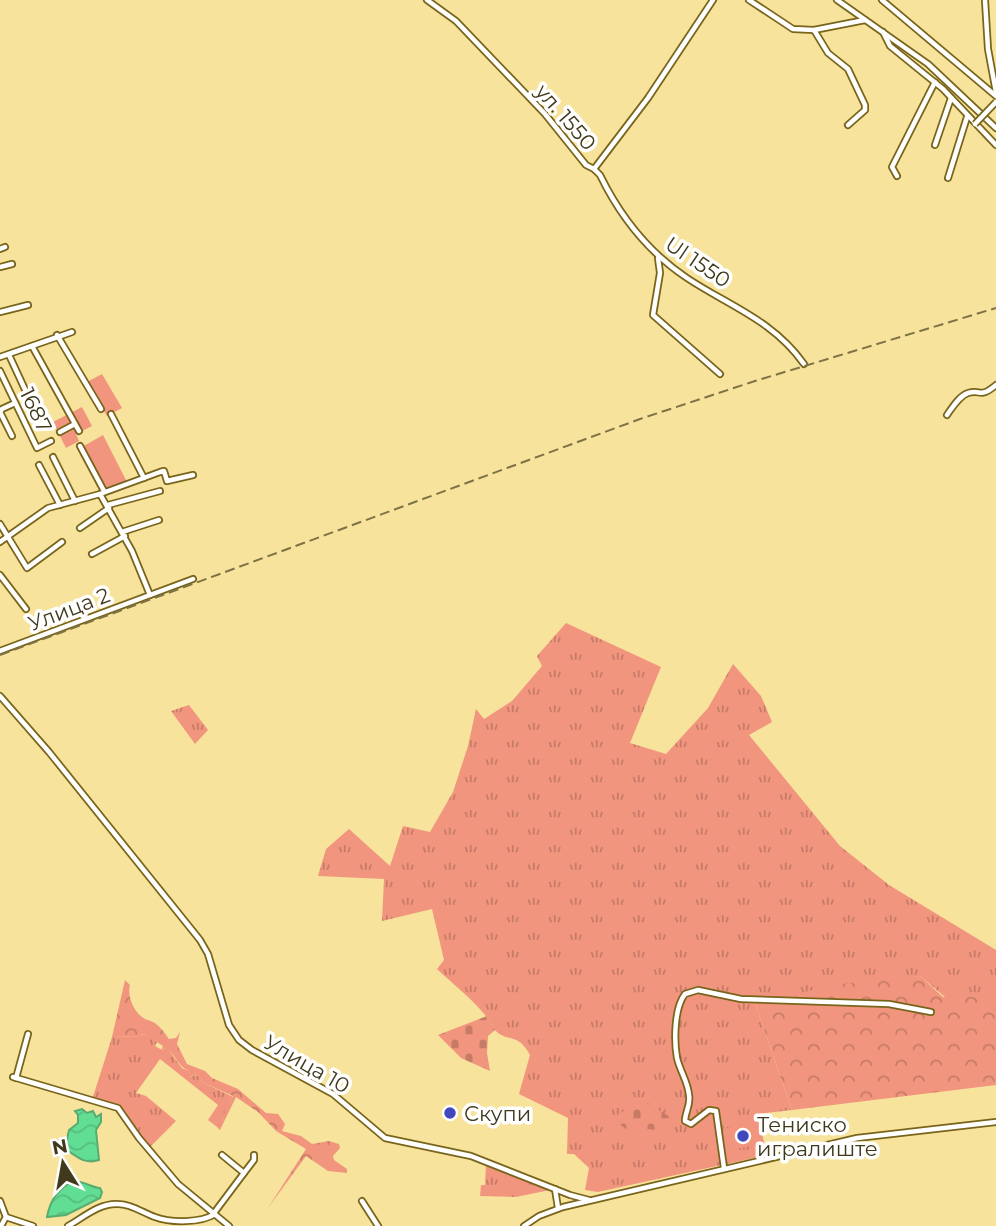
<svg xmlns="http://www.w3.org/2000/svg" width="996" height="1226" font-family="Montserrat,sans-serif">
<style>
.grass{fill:url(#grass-tufts)}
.forest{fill:url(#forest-crowns)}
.cemetery{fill:url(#cemetery-stones)}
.garden{fill:#f2957e}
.water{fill:url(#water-waves);stroke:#58ac70;stroke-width:2}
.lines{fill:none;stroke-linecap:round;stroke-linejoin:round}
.minor-casing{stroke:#78651b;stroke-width:8}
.minor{stroke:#fff;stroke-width:4.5}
.rail{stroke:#7e7246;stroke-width:2;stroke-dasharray:10 5;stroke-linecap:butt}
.minor-bridge-casing{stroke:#78651b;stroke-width:8;stroke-linecap:butt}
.minor-bridge{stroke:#fff;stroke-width:4.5}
.poi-dot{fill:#4147bc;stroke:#fff;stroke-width:2.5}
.labels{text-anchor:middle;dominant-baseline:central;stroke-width:7;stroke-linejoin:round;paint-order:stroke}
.street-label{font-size:21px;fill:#40391b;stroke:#fff}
.poi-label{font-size:21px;fill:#40391b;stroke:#fff;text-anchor:start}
</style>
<defs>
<pattern id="grass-tufts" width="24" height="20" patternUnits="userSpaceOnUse" patternTransform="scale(1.75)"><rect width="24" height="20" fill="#f2957e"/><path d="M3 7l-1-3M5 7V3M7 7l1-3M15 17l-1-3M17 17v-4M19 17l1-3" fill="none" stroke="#c57b66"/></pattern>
<pattern id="forest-crowns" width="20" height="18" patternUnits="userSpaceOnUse" patternTransform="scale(1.75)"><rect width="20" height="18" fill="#f2957e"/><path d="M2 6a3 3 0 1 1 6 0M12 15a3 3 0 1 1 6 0" fill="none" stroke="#c57b66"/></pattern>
<pattern id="cemetery-stones" width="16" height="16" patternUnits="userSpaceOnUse" patternTransform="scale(1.75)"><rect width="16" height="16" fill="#f2957e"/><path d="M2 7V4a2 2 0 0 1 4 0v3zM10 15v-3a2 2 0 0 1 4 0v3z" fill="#c57b66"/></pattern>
<pattern id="water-waves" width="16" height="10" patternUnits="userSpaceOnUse" patternTransform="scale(1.75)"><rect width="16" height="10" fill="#62dd94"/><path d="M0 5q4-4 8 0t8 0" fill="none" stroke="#56be7f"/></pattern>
</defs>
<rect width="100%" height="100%" fill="#f7e39b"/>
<!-- grass -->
<g class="grass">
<path d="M566 623 661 667 630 743 666 754 708 708 733 664 761 696 772 722 749 735 840 846 889 885 996 950V997H945L920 976 756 1006 792 1110 757 1114 767 1155 598 1192 585 1190 589 1168 574 1154H567L568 1118 519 1094 530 1055C518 1032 507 1043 495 1030 492 1026 490 1020 486 1016 472 999 453 984 437 969L444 960 432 909 382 921 384 879 318 876 326 849 349 829 390 866 403 826 430 832 453 792 468 746 476 709 484 719 512 701 542 666 537 656Z"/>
<polygon points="189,705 208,730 195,744 171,711"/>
<polygon points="144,1034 157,1042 155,1046 162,1050 165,1048 168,1049 182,1068 189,1071 191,1077 196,1074 204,1083 233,1097 220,1125 217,1127 208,1120 218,1105 160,1059 136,1093 146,1096 176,1121 148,1149 118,1108 92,1100 112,1037 140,1036"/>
<polygon points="486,1164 550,1190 516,1197 480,1196 481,1185 485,1185"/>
</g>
<!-- forest -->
<g class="forest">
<polygon points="920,976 943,997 996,997 996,1085 792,1110 756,1006 830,985"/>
<path d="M125 980 130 985C127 995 133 1010 142 1017 145 1020 149 1020 153 1022 160 1026 164 1032 169 1039L176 1038 180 1032 177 1044 187 1064 205 1071 212 1078 238 1089 266 1113 278 1114 285 1124 282 1131 301 1136 312 1144 329 1141 339 1144 340 1148 333 1156 334 1160 347 1169V1173L328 1171 306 1156 268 1208 306 1149 276 1131 258 1112 236 1097 220 1130 217 1127 223 1119 224 1108 230 1104 233 1096 204 1083 196 1074 190 1077 189 1071C178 1067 176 1054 165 1048L161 1050 163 1046 144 1034 140 1036 112 1037Z"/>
</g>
<!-- cemetery -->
<g class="cemetery">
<polygon points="487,1016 495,1030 488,1036 487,1053 490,1071 461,1058 438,1035"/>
<path d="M639 1099C653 1104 661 1114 676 1119L673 1132 648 1129 642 1137 626 1129 613 1119Z"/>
</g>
<!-- garden -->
<g class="garden">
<polygon points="102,374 122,408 107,416 87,382"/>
<polygon points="82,407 92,426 76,434 79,441 66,448 53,422"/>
<polygon points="103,435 127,482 104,489 82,447"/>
<polygon points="759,1122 764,1143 727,1151 723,1129"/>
</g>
<!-- water -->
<g class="water">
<path d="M82 1109 87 1113 93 1111 96 1117 101 1114V1122L96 1130 99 1160C84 1165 77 1156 65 1149L69 1130 78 1123V1115L75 1111Z"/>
<path d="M74 1181C84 1181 92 1188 100 1188L102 1192 100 1198 66 1215 47 1217C50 1200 58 1188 74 1181Z"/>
</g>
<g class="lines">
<defs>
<g id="minor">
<polyline points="427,0 456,21 545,114 586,165 594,169 648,98 713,0"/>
<polyline points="749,0 793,29 814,30 865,20"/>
<polyline points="837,0 928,64 996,128"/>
<polyline points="882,0 996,96"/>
<polyline points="985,0 988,49 996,92"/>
<polyline points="814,30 828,53 848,69 865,105 865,110 848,125"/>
<polyline points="883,32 890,46 943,89 996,145"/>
<polyline points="935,145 951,98"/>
<path d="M594 169 600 175C620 216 648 252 687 278 729 306 773 320 804 364"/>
<polyline points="897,176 892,167 935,82"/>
<polyline points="948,178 967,117"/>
<polyline points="0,249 5,247"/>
<polyline points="658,258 660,273 653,315 720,374"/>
<polyline points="0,267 12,264"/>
<polyline points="0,312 28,305"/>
<polyline points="57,335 101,409"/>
<polyline points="32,346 79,431"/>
<polyline points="9,355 40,422"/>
<polyline points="0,357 72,332"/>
<polyline points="0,371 37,448 51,441"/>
<polyline points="111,414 144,478"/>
<path d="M947 415C952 408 959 396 968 393 982 389 979 399 996 385"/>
<polyline points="60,432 75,424"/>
<polyline points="12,436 0,412 2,409 15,403"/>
<polyline points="80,446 104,491"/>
<polyline points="53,457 75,501"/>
<polyline points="39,465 60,505"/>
<polyline points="100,494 132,551 150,595"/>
<polyline points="108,505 160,491"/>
<polyline points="0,524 27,568 62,542"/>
<polyline points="80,528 109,508"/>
<polyline points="122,532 159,520"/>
<polyline points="0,542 48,508 100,494 160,472 164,471 167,481 193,475"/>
<polyline points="92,554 125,536"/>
<polyline points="0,575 26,609"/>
<polyline points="0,651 193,579"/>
<polyline points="0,696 49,752 200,940 208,954 229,1025 239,1040 252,1050 333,1094 385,1138 471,1156 570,1195 589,1200"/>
<polyline points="13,1077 118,1108 139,1138 178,1184 229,1226"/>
<polyline points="16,1078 28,1034"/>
<path d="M724 1168 716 1111 709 1110 691 1124 685 1121C685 1112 691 1105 689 1095 688 1082 680 1071 677 1058 674 1041 674 1008 685 994L698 990 741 999 889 1004 931 1012"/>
<polyline points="244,1173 254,1160 254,1155"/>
<polyline points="555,1189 558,1208"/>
<polyline points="0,1201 6,1217 33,1226"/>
<polyline points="362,1201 378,1226"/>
<polyline points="214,1213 244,1173 222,1155"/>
<polyline points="1,1226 6,1217"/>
<path d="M68 1226C84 1217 99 1203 118 1204 132 1204 143 1213 155 1217 171 1223 201 1223 215 1214"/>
<polyline points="524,1226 539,1216 563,1207 857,1138 996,1122"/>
</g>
</defs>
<!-- minor casing -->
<use href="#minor" class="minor-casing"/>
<!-- minor -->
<use href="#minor" class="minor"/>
<!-- rail -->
<polyline class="rail" points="0,655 640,419 755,381 996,308"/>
<defs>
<polyline id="minor-bridge" points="975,124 996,102"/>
</defs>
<!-- minor-bridge casing -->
<use href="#minor-bridge" class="minor-bridge-casing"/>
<!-- minor-bridge -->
<use href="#minor-bridge" class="minor-bridge"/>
</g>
<!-- markers -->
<g class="poi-dot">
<circle cx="450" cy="1113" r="7"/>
<circle cx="743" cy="1136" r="7"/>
</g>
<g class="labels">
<!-- street labels -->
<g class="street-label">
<text transform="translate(566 117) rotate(49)">ул. 1550</text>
<text transform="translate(698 262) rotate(34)">Ul 1550</text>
<text transform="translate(36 410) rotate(64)">1687</text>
<text transform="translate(69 609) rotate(-21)">Улица 2</text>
<text transform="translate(307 1064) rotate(30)">Улица 10</text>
</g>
<!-- poi labels -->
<g class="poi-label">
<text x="464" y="1113">Скупи</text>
<text x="757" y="1124">Тениско<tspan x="757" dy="24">игралиште</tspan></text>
</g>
</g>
<!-- north arrow -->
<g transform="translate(63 1163) rotate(349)" stroke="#ffffff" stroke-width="5" paint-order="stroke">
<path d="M0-5L12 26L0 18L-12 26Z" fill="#40391b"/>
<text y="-10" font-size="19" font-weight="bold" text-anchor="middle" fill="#40391b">N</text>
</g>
</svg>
